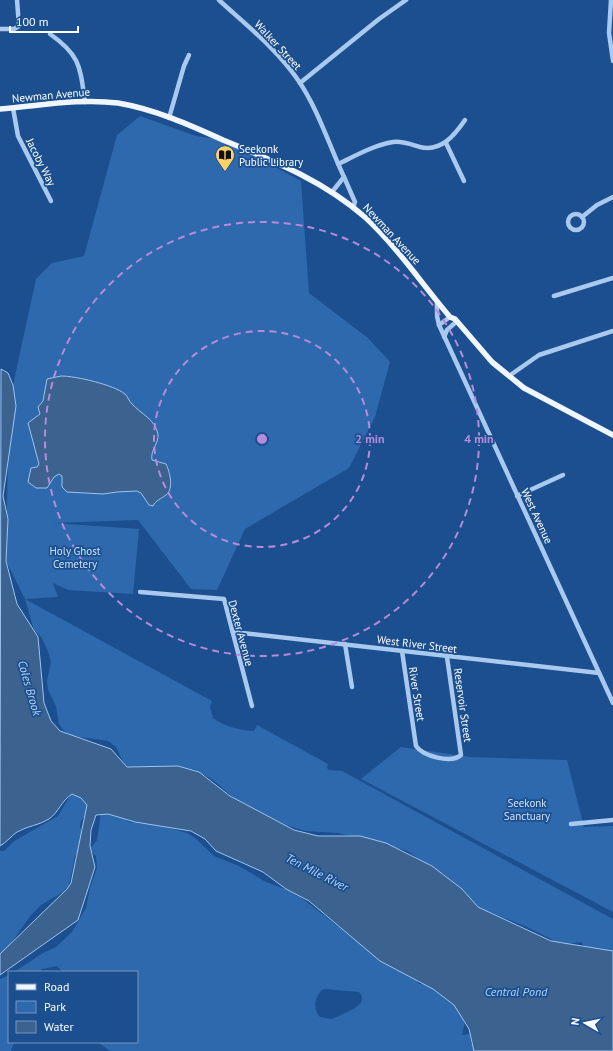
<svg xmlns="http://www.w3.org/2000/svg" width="613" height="1051" font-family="'PT Sans',sans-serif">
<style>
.green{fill:#2e69ad;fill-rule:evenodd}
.water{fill:#3c6290;stroke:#9cc4f0}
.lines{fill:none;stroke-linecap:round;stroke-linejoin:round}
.minor{stroke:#a9c9ee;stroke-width:4.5}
.major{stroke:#f0f6ff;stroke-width:5.5}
.ring{fill:none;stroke:#b68bdc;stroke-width:2;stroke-dasharray:7 5}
.labels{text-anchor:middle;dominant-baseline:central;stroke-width:3.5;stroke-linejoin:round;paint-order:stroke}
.street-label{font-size:11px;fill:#fff;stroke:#1b4f8f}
.poi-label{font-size:11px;fill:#fff;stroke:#1b4f8f;text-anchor:start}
.park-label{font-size:11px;fill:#cfe3fa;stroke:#1b4f8f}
.water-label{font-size:12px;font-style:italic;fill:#b5d3f5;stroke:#1b4f8f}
.centre{fill:#b68bdc;stroke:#1b4f8f;stroke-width:2}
.ring-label{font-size:12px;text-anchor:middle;font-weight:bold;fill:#b68bdc;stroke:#1b4f8f;stroke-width:3.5;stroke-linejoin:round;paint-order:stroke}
</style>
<rect width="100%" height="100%" fill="#1b4f8f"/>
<!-- green -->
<g class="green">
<path d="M140 116 196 136 225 140 301 181 309 293 368 338 390 362 375 417 349 468 245 529 217 590 191 589 138 520 53 523 139 529 133 594 68 590 53 583 58 597 25 599 212 701 210 707 213 718C223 726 242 731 254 731L257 725 328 764 327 768 329 770 342 771 613 919V957L587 950 581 942 557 946 551 939 527 927 475 906 444 874 436 872 408 851 338 833 305 831 286 825 241 804 213 780 194 769 131 768 124 764 116 747 108 741 73 736 64 731 59 724 56 706 48 690 47 681 51 662 49 654 42 638 34 630 25 599 6 561 8 454 13 385 36 279 52 263 84 256 117 135Z"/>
<polygon points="401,747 470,757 567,760 584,827 613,826 613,912 361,779"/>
<polygon points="71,794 77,794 87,800 88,811 81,821 80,826 84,841 75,856 69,885 63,892 41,905 31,915 7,949 0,954 0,851 4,851 14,841 58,816"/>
<path d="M101 812 112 813 129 822 162 826 187 833 195 838 214 856 239 866 266 882 290 891 300 897 352 937 413 977 419 984H436L466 1017 462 1035 470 1034 471 1043 478 1051H110L97 1042H137V972H63L57 966 42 969 40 972H14L43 953 56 947 72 932 86 908 90 888 97 868 96 856 89 850 97 840ZM324 989 359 992 362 996 361 1003 354 1009 332 1019 320 1017C312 1009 315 994 324 989Z"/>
<polygon points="9,975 9,1042 14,1042 11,1051 0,1051 0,979"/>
</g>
<!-- water -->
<g class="water">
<path d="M1 369 8 373 13 385 16 406 3 496 8 519 6 561 17 604 38 637 44 703 51 721 60 731 111 749 127 767 178 766 199 772 230 796 294 830 318 836H360L386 843 432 866 462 889 478 907 551 941 613 951V1051H474L469 1029 454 1005 433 989 380 961 309 901 286 889 263 872 216 851 205 839 191 831 135 822 108 814 96 815 91 830 90 846 95 867 78 920 0 975V954L67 889 71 883 87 805 81 798 72 794C61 801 59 812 49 819 40 825 27 826 17 832 11 836 7 842 0 846Z"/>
<path d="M61 376C76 376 114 385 125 394 128 397 129 401 132 404 141 414 155 419 158 434 159 444 150 450 152 460L166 464C170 472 174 489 166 495 161 499 156 500 153 506L149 505 141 493 137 491 117 492 103 494 67 492 62 487V476L59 474 54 477 47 488H36L28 482 31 468 37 467 39 464 28 423 40 414 38 407 43 401 47 379Z"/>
</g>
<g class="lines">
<!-- minor -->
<g class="minor">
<path d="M219 0C246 25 277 49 298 80 318 109 329 145 344 177L332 192"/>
<polyline points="611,0 609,33 613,61"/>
<polyline points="0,29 14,29 19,26 17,0"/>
<path d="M50 34C80 55 80 66 85 102"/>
<polyline points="300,83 379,19 406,0"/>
<polyline points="13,108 18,136 51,201"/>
<polyline points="169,118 184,66 189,55"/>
<polyline points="446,143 464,181"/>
<path d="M338 164C355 156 374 145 393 142 403 141 410 144 420 147 441 152 454 136 465 120"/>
<polyline points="344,177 355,202 353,208"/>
<circle cx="576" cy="222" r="8"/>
<polyline points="582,217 597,205 613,197"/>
<polyline points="554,296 613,278"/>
<polyline points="437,302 437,316 439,325"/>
<polyline points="450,317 439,325 613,703"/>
<polyline points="444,337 447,330 456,322"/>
<polyline points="509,376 539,355 613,331"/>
<polyline points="517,496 563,475"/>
<polyline points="140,592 224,599 252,706"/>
<polyline points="233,632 599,673"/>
<polyline points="345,644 352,687"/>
<path d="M402 651 416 746C423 756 451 764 461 755L447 657"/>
<polyline points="571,824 613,820"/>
</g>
<!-- major -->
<path class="major" d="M0 109C39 106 79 98 118 103 154 109 190 125 223 140 274 161 324 181 366 218 398 248 422 284 450 317L455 319 492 362 524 388 613 435"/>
</g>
<!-- distance rings -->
<g class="ring">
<circle cx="262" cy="439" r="108"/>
<circle cx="262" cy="439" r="217"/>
</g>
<!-- icons -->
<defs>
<symbol id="library-pin" viewBox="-11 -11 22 30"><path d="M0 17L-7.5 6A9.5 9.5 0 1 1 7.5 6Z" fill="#ffd166" stroke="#1b4f8f"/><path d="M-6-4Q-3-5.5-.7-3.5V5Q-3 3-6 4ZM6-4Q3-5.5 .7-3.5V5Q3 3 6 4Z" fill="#111"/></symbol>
</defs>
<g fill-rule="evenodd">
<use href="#library-pin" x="214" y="144" width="22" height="30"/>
</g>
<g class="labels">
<!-- street labels -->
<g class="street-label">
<text transform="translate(278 45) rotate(47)">Walker Street</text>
<text transform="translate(51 95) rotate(-5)">Newman Avenue</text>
<text transform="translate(41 162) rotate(63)">Jacoby Way</text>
<text transform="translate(392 234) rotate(47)">Newman Avenue</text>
<text transform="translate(537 516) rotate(65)">West Avenue</text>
<text transform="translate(241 633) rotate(75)">Dexter Avenue</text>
<text transform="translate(417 644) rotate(7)">West River Street</text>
<text transform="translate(417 694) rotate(81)">River Street</text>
<text transform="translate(463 705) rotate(82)">Reservoir Street</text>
</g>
<!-- poi labels -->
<g class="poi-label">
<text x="239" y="149">Seekonk<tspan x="239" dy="13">Public Library</tspan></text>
</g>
<!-- park labels -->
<g class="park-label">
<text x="75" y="551">Holy Ghost<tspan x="75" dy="13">Cemetery</tspan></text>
<text x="527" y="803">Seekonk<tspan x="527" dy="13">Sanctuary</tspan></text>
</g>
<!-- water labels -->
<g class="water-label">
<text transform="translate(30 688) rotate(74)">Coles Brook</text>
<text transform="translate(317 872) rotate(27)">Ten Mile River</text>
<text x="516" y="991">Central Pond</text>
</g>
</g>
<circle cx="262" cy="439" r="6" class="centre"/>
<g class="ring-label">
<text x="370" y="443">2 min</text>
<text x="479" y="443">4 min</text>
</g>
<!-- legend -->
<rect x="8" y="971" width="130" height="72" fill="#1b4f8f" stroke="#7695bc"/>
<rect x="16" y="984" width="20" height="6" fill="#f0f6ff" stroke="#7695bc"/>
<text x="44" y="991" font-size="12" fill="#ffffff">Road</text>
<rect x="16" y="1001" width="20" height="12" fill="#2e69ad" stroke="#7695bc"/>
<text x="44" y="1011" font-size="12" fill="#ffffff">Park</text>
<rect x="16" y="1021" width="20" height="12" fill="#3c6290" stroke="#7695bc"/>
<text x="44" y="1031" font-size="12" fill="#ffffff">Water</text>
<!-- north arrow -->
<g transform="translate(585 1023) rotate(279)" stroke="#1b4f8f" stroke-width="3" paint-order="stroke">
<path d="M0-3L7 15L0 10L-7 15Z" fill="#ffffff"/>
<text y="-6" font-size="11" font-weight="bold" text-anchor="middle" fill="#ffffff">N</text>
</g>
<!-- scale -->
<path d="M10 26v6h68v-6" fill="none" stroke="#ffffff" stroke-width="2"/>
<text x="16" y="26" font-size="12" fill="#ffffff" stroke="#1b4f8f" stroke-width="3" paint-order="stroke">100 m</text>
</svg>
